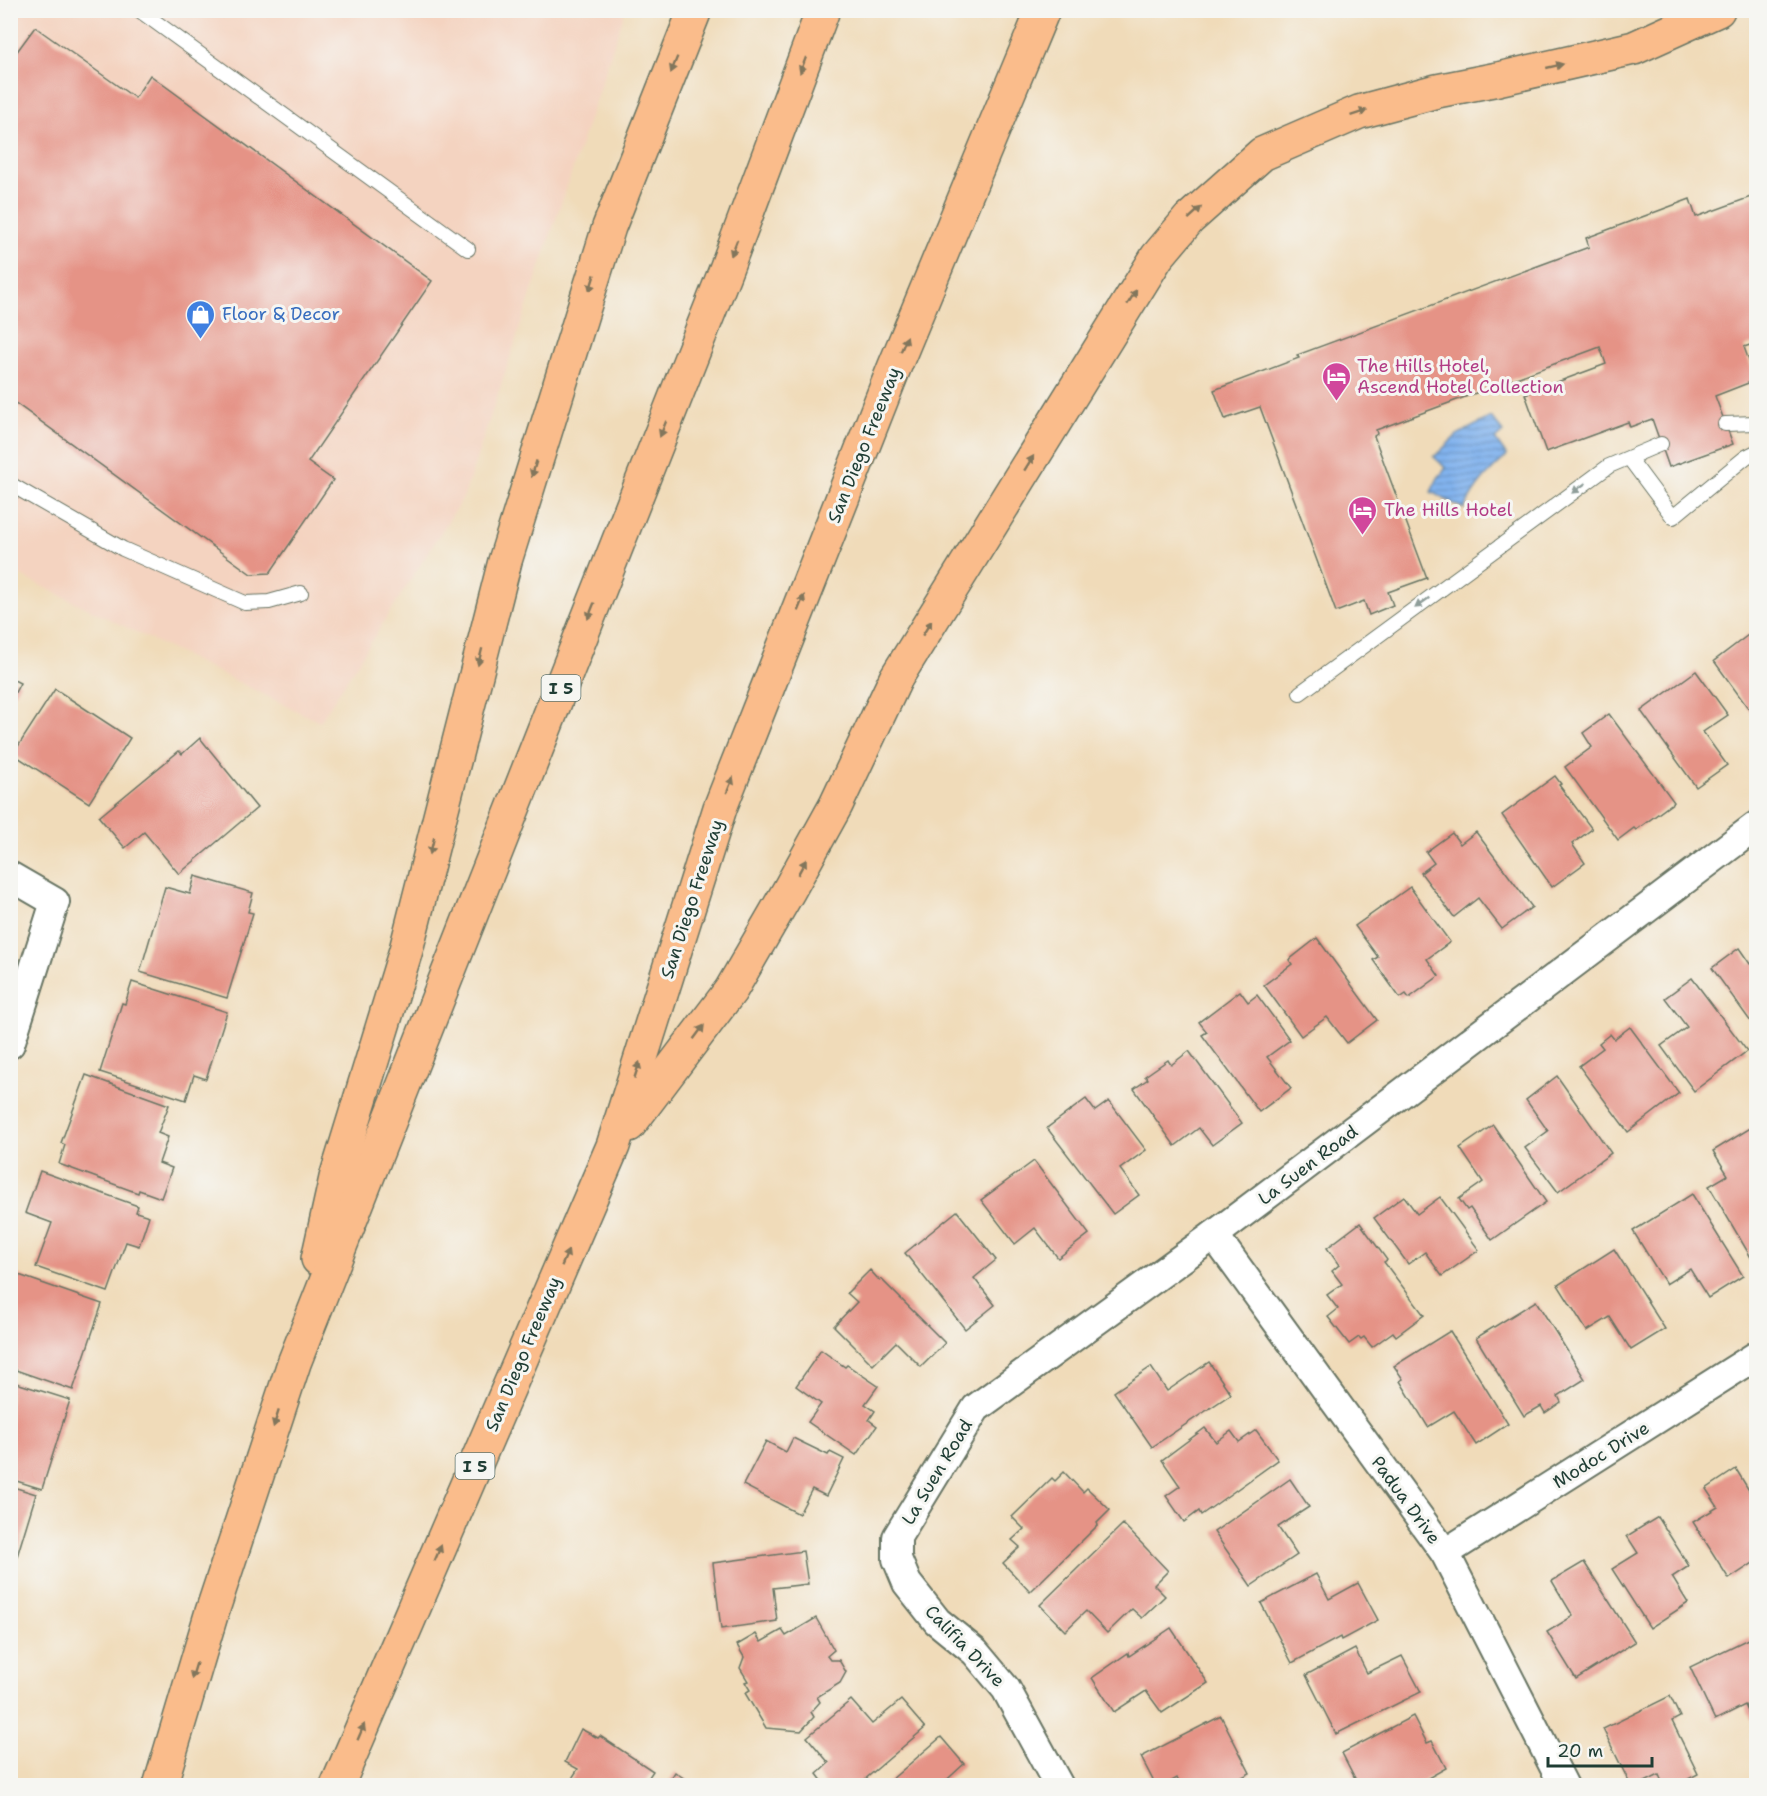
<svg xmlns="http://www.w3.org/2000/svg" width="1767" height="1796" font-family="'Shantell Sans',sans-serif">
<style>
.built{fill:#f4d3c0}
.water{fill:url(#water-rules);stroke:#507891;stroke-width:1.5}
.building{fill:#e59386}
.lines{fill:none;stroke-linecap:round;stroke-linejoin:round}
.lane-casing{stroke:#687463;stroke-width:16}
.street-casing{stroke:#687463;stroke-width:32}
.highway-casing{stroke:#687463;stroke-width:36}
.lane{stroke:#fff;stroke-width:14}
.street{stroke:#fff;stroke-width:28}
.highway{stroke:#fabc8b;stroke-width:33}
.oneway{fill:#82765b}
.oneway2{fill:#8f9e9a}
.labels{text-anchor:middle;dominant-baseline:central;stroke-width:6;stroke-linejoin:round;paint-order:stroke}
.shield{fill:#f6f6f2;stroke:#60746d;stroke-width:1.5}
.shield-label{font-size:16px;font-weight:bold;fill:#1f3d34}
.shop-label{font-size:18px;fill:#366cbe;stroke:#f6f6f2;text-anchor:start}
.hotel-label{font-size:18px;fill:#b23c85;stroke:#f6f6f2;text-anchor:start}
.street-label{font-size:18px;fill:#1f3d34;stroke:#f6f6f2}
</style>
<defs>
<pattern id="water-rules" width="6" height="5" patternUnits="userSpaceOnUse" patternTransform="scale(1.5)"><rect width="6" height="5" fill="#82b3ee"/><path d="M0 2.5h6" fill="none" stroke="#6a93c2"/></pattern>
</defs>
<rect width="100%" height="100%" fill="#f6f6f2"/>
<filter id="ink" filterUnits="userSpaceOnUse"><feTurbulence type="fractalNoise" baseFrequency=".0167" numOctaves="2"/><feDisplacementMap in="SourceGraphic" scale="12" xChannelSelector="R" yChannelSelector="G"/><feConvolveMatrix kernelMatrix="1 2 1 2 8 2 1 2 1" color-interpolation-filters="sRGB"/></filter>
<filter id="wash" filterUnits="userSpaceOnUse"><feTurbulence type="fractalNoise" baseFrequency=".008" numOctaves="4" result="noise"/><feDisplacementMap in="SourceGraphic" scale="24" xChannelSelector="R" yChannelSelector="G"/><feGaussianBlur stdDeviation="1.35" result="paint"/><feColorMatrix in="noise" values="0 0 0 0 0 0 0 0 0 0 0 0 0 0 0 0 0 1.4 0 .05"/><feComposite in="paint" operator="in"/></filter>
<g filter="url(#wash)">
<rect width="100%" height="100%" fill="#f0dbb9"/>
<!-- built -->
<polygon class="built" points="10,11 625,11 464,496 320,722 11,571"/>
<!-- water -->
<path class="water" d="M1491 417 1503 432 1495 439 1507 456C1486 475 1477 484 1464 509L1431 492 1438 478 1446 468 1434 457 1457 435Z"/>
<g id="blocks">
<!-- building -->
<g class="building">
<polygon points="35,27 135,98 150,75 432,281 308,462 333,480 270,573 251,574 10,399 10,61"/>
<polygon points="1756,195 1756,352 1753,344 1744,347 1756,380 1715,396 1733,444 1669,467 1652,419 1630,427 1628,422 1546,452 1525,394 1606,364 1600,347 1376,430 1377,434 1374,436 1427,578 1388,592 1393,605 1369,615 1364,601 1336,612 1260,407 1225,419 1214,390 1299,358 1297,355 1589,247 1586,238 1690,199 1696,217"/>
<polygon points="1752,632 1756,639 1756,719 1714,661"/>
<polygon points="1696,671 1728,715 1703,732 1727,765 1696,787 1641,711"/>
<polygon points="10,678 20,683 12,698 13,699 10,704"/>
<polygon points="55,689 130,738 89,803 13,754"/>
<polygon points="1609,714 1674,802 1636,830 1634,828 1618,840 1565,767 1592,747 1583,733"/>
<polygon points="200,738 257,808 179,874 144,832 125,848 99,817 179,751 182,754"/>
<polygon points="1555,776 1561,784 1559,785 1592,829 1572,844 1585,863 1552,887 1502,815"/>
<polygon points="1476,832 1532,907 1502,929 1478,898 1454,917 1421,873 1434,863 1426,852 1452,833 1460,844"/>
<polygon points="195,876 253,893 248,912 253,913 227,998 140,972 165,887 190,894"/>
<polygon points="1410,887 1450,942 1427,959 1439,976 1409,998 1406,994 1400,998 1373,960 1378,957 1355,926"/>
<polygon points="1317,938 1377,1020 1347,1043 1327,1017 1301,1036 1264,985 1292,964 1289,960"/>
<polygon points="1739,948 1750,964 1756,960 1756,1029 1712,968"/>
<polygon points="1692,978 1747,1051 1694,1091 1661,1046 1687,1027 1665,998"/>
<polygon points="132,982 227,1012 206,1079 194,1075 186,1100 100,1072 122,1003 125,1004"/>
<polygon points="1240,991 1248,1002 1257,995 1290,1040 1267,1057 1291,1088 1259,1112 1202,1035 1207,1032 1199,1022"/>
<polygon points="1630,1027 1679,1093 1628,1132 1579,1066 1603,1048 1599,1043 1610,1034 1614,1039"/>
<polygon points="1189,1051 1242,1123 1212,1145 1199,1128 1175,1146 1134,1089 1148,1079 1145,1076 1168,1060 1171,1065"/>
<polygon points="86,1075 169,1105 158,1133 168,1137 159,1163 172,1168 161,1198 139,1190 138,1193 59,1164 65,1145 61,1143"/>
<polygon points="1557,1076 1611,1153 1558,1192 1525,1148 1548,1131 1526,1100"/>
<polygon points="1086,1099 1095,1111 1109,1101 1146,1150 1120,1169 1139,1195 1113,1214 1047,1128"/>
<polygon points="1493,1125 1546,1202 1492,1240 1470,1208 1467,1210 1459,1199 1483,1182 1460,1148"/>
<polygon points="1752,1127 1756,1135 1756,1266 1709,1186 1728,1175 1713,1151"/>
<polygon points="1034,1161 1089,1234 1058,1258 1035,1228 1015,1244 981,1200"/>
<polygon points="40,1171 138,1206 136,1212 149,1216 139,1246 126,1242 108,1292 36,1267 52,1223 25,1213"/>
<polygon points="1692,1194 1743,1276 1708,1298 1690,1269 1666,1284 1633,1231"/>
<polygon points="1404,1196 1417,1214 1440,1197 1479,1250 1442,1276 1425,1252 1408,1264 1374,1218"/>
<polygon points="957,1211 996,1260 974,1278 995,1305 965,1329 905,1253"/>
<polygon points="1360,1223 1387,1260 1384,1262 1424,1315 1396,1336 1393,1332 1372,1347 1364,1337 1361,1339 1359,1337 1349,1344 1328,1317 1338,1309 1327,1295 1342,1284 1332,1271 1339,1265 1327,1248"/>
<polygon points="1614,1249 1665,1329 1631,1350 1610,1317 1587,1331 1558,1285"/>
<polygon points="870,1270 879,1280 881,1279 945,1343 921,1367 896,1342 873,1365 834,1326 857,1302 847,1293"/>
<polygon points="16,1274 102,1304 73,1390 10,1368 10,1289"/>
<polygon points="1536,1301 1585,1379 1558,1396 1561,1402 1545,1413 1541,1406 1524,1416 1476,1338"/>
<polygon points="1450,1331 1508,1424 1476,1445 1454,1411 1428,1427 1400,1381 1403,1379 1394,1366"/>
<polygon points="821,1350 845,1367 847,1365 878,1386 865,1404 875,1411 869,1420 877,1426 856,1455 808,1422 821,1404 796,1386"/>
<polygon points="1209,1362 1231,1394 1152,1447 1114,1392 1151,1367 1167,1391"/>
<polygon points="10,1381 70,1400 42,1489 10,1479"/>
<polygon points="1205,1428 1216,1442 1231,1431 1239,1442 1256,1430 1278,1460 1201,1515 1199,1511 1184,1522 1166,1496 1180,1486 1162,1460"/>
<polygon points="793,1438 828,1455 830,1452 844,1459 826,1496 812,1489 799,1514 743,1485 766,1441 786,1452"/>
<polygon points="1736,1469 1756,1502 1756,1561 1729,1579 1693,1522 1718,1507 1706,1489"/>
<polygon points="1064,1472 1083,1492 1087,1488 1110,1510 1097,1523 1098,1525 1030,1592 1003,1563 1020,1547 1012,1540 1024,1529 1012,1517 1052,1478 1055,1481"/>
<polygon points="1290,1479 1309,1507 1278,1527 1297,1555 1251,1586 1214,1532"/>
<polygon points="10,1486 36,1494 11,1576 10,1576"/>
<polygon points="1658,1517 1689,1566 1672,1577 1688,1603 1650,1628 1612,1569 1638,1553 1627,1536"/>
<polygon points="1123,1524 1168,1571 1154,1585 1165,1596 1142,1618 1132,1609 1107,1633 1086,1611 1065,1631 1040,1605"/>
<polygon points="803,1551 808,1584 773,1588 777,1621 721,1629 713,1563"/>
<polygon points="1584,1562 1635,1642 1576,1679 1547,1632 1573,1616 1552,1581"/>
<polygon points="1316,1574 1329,1599 1358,1583 1378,1620 1341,1640 1340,1637 1292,1663 1261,1603"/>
<polygon points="816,1618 834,1650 827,1656 830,1660 839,1660 846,1672 840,1683 817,1697 820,1702 811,1712 814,1717 801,1731 766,1728 745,1693 750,1690 745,1682 748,1681 740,1668 744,1657 737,1645 756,1634 761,1642 782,1630 786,1636"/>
<polygon points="1171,1628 1208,1683 1162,1713 1146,1691 1114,1712 1092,1678 1128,1653 1129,1656"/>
<polygon points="1750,1638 1756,1653 1756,1730 1745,1705 1715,1720 1690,1667"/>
<polygon points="1355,1649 1367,1673 1402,1656 1421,1692 1336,1734 1306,1675"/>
<polygon points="1670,1696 1680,1717 1672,1721 1698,1774 1675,1786 1664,1786 1659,1775 1637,1786 1631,1786 1603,1729"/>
<polygon points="851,1700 872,1724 901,1700 925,1728 857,1786 826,1786 817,1774 829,1763 807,1737"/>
<polygon points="1221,1716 1250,1773 1225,1786 1181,1786 1177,1778 1163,1786 1156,1786 1141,1757"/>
<polygon points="1413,1716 1427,1743 1432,1741 1446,1768 1414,1786 1359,1786 1342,1753"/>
<polygon points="581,1729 598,1738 600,1736 653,1771 643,1786 567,1786 578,1769 565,1762"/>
<polygon points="941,1737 964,1764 940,1786 884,1786"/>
<polygon points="675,1772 695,1786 666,1786"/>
</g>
</g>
</g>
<g filter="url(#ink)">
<use href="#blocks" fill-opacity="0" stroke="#687463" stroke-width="1.5"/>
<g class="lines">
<defs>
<g id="lane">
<polyline points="139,10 468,249"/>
<polyline points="1725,424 1756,423"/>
<polyline points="1629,458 1673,517 1746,457 1756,452"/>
<polyline points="10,484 123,549 245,603 269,602 301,593"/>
<polyline points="1300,693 1609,466 1661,444"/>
</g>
<g id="street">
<polyline points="10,876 55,902 10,1044"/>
<polyline points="1214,1235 1445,1553 1564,1786"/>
<polyline points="1445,1553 1756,1356"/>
<polyline points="1059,1786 1006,1689 975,1652 937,1621 907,1583 897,1559 897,1537 976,1408 1214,1235 1756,826"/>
</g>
<g id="highway">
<polyline points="629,1125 731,990 789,890 836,805 896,678 1157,257 1189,219 1262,154 1359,112 1437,91 1498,79 1634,48 1718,10"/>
<polyline points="318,1259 336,1178 406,950 505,561 609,227 695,10"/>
<polyline points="160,1786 211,1615 294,1363 726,269 823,10"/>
<polyline points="337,1786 613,1146 720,808 894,368 1043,10"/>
</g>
</defs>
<!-- lane casing -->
<use href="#lane" class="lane-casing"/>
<!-- street casing -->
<use href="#street" class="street-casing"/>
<!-- highway casing -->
<use href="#highway" class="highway-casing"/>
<!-- lane -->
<use href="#lane" class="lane"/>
<!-- street -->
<use href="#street" class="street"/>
<!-- highway -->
<use href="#highway" class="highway"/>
</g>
<!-- one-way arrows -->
<defs><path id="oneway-solid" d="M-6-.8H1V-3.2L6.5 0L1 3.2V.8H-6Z" transform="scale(1.5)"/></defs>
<g class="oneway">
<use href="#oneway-solid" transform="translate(674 65) rotate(112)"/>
<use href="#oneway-solid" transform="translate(803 65) rotate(111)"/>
<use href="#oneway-solid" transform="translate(1555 66) rotate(-13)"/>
<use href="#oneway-solid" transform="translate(1359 113) rotate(-19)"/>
<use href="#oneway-solid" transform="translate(1195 213) rotate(-42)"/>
<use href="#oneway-solid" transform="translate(734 248) rotate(111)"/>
<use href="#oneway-solid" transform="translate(592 283) rotate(107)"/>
<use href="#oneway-solid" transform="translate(1132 297) rotate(-58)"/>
<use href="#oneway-solid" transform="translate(904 344) rotate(-67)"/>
<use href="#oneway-solid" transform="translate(663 429) rotate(112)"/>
<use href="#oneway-solid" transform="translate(1029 463) rotate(-58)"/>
<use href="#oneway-solid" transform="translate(534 469) rotate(107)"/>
<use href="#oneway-solid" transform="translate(801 603) rotate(-68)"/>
<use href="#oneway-solid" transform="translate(591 611) rotate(112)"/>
<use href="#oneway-solid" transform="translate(927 628) rotate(-58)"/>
<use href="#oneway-solid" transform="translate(480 657) rotate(104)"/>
<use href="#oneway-solid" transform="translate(730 785) rotate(-68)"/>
<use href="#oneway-solid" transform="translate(432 846) rotate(104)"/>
<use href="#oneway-solid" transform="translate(802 867) rotate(-61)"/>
<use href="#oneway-solid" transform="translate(699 1032) rotate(-53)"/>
<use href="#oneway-solid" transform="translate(637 1070) rotate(-72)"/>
<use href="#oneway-solid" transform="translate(565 1258) rotate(-67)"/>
<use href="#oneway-solid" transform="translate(276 1419) rotate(108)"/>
<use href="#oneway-solid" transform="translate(438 1553) rotate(-67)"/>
<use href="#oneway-solid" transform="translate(194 1671) rotate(107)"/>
<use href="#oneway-solid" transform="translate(361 1732) rotate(-67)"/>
</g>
<g class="oneway2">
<use href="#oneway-solid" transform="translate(1579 488) rotate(144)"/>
<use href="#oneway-solid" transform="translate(1422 603) rotate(144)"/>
</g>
</g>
<!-- icons -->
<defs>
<symbol id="shop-pin" viewBox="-11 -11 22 30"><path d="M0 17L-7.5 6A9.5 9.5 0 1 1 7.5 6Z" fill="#3f7fe0" stroke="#f6f6f2"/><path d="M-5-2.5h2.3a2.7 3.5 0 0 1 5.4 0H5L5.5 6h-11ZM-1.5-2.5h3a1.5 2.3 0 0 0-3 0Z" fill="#fff"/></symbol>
<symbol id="hotel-pin" viewBox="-11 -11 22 30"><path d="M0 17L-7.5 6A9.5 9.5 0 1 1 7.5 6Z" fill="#d1479c" stroke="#f6f6f2"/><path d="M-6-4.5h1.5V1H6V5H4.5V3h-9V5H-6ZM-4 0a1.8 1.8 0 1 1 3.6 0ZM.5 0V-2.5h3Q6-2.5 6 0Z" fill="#fff"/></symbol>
</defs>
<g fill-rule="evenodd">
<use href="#shop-pin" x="184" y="298" width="33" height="45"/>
<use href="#hotel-pin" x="1320" y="360" width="33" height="45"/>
<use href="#hotel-pin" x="1346" y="494" width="33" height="45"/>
</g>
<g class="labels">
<!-- shield labels -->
<g class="shield">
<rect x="541.5" y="675" width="39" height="26" rx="4.5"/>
<rect x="455.5" y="1453" width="39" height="26" rx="4.5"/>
</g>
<g class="shield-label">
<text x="561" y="688">I 5</text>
<text x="475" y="1466">I 5</text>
</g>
<!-- shop labels -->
<g class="shop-label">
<text x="222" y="314">Floor &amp; Decor</text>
</g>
<!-- hotel labels -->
<g class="hotel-label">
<text x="1357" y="366">The Hills Hotel,<tspan x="1357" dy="21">Ascend Hotel Collection</tspan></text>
<text x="1384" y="510">The Hills Hotel</text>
</g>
<!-- street labels -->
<g class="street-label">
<text transform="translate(864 445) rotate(-68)">San Diego Freeway</text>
<text transform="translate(692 899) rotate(-72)">San Diego Freeway</text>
<text transform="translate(1308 1165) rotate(-37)">La Suen Road</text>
<text transform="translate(523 1354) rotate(-67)">San Diego Freeway</text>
<text transform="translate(1601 1455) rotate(-32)">Modoc Drive</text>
<text transform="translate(937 1472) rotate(-59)">La Suen Road</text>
<text transform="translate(1406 1500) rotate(54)">Padua Drive</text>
<text transform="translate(965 1646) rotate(46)">Califia Drive</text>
</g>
</g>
<!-- margin -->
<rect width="1767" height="1796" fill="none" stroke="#f6f6f2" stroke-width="36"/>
<!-- scale -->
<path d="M1548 1757v9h104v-9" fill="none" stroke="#1f3d34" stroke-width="3"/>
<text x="1557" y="1757" font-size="18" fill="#1f3d34" stroke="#f6f6f2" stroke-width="4.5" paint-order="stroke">20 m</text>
</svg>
